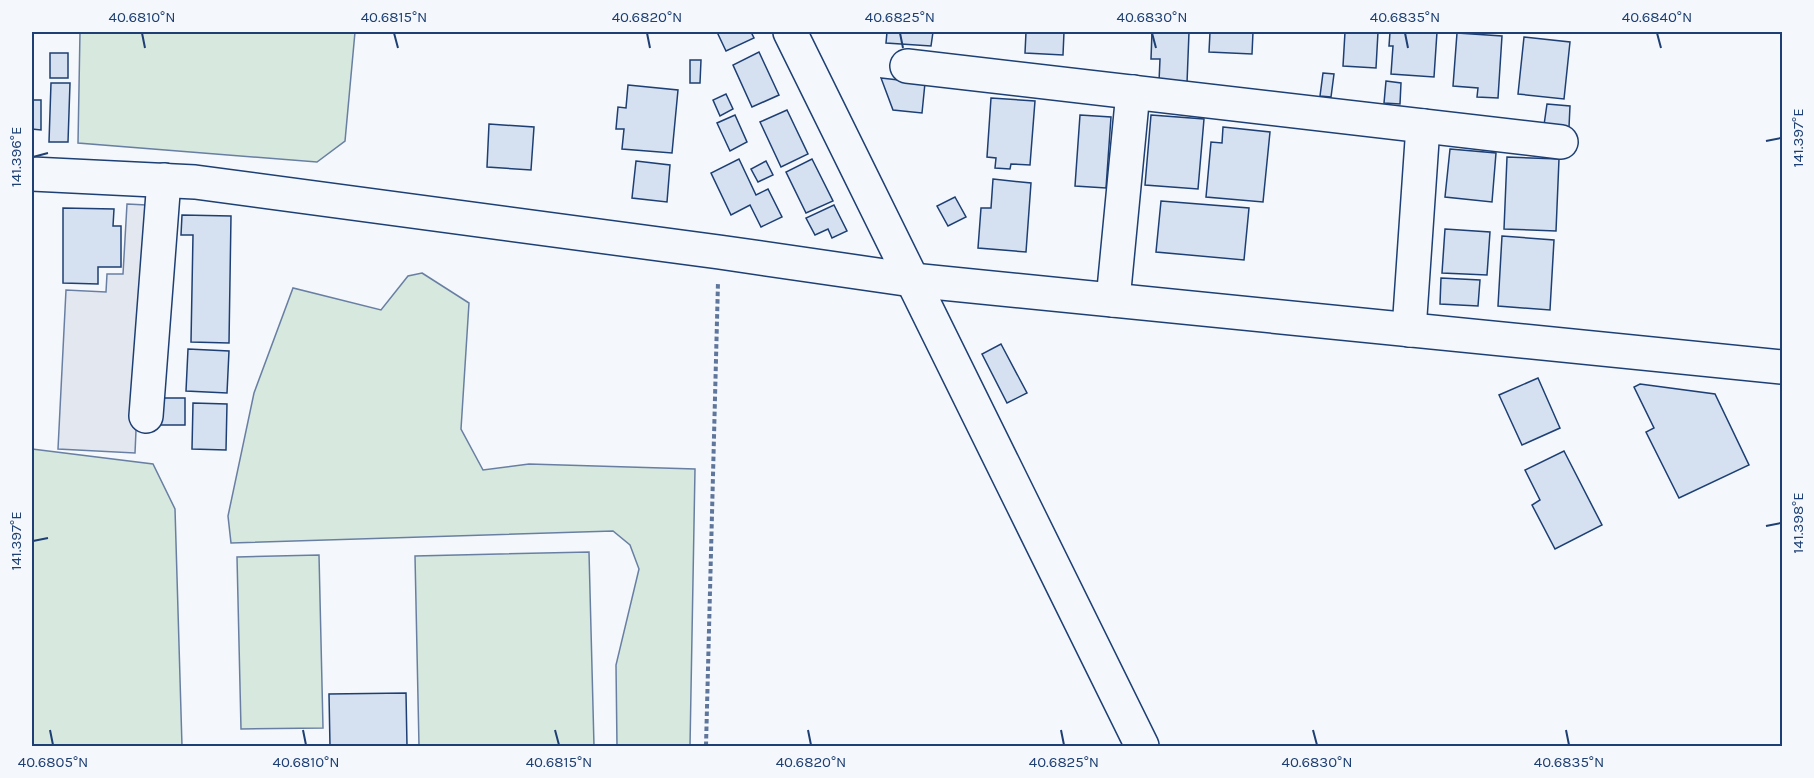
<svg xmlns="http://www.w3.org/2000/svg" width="1814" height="778" font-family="Karla,sans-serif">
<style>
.green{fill:#d7e8df;stroke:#687fa3;stroke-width:1.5}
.parking{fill:#e3e8f0;stroke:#687fa3;stroke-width:1.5}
.building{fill:#d5e0f0;stroke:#1d3f73;stroke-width:1.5}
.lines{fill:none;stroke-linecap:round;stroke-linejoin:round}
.minor-casing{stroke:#1d3f73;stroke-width:36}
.path{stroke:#5e769c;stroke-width:4;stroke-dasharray:4.5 3;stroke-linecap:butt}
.minor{stroke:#f4f7fb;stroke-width:33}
.ticks{fill:none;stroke:#1d3f73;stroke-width:2}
.neatline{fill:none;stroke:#1d3f73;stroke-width:2}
.ticks-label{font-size:15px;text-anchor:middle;fill:#1d3f73}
</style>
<rect width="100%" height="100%" fill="#f4f7fb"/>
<!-- green -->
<g class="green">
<polygon points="80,32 355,32 345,141 317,162 78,143"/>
<polygon points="422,273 469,303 461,429 483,470 529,464 695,469 690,746 617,746 616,665 639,569 630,545 613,531 231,543 228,516 254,393 293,288 381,310 408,276"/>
<polygon points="32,449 153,464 175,509 182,746 32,746"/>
<polygon points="589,552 594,746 419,746 415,556"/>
<polygon points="319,555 323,728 241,729 237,557"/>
</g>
<!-- parking -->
<polygon class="parking" points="127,204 146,205 135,453 58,449 66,290 106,292 107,274 123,274"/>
<!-- building -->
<g class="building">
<polygon points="717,32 751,32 754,38 726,51"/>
<polygon points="887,32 933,32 931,46 886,43"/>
<polygon points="1026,32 1064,32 1063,55 1025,53"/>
<polygon points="1152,32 1189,32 1187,83 1159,82 1160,59 1151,59"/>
<polygon points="1210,32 1253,32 1252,54 1209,52"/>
<polygon points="1345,32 1378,32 1376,68 1343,66"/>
<polygon points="1390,32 1437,32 1434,77 1391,74 1393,46 1389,46"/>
<polygon points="1457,33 1502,36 1498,98 1477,97 1478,88 1453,86"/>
<polygon points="1524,37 1570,42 1564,99 1518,94"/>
<polygon points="759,52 779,95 752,107 733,65"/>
<rect x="50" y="53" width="18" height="25"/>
<polygon points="690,60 701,60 700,83 690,83"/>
<polygon points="1323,73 1334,74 1331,97 1320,96"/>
<polygon points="881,78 925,83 922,113 893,110"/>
<polygon points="1386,81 1401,83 1400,104 1384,103"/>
<polygon points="51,83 70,83 68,142 49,142"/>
<polygon points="628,85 678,90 672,153 622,149 624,129 616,129 618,107 626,108"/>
<polygon points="726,94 733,109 720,116 713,100"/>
<polygon points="991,98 1035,101 1030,165 1011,164 1010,169 995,168 996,158 987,157"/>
<polygon points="32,100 41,100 41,130 32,129"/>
<polygon points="1547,104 1570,106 1569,127 1544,125"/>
<polygon points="787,110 808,154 781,167 760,122"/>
<polygon points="735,115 747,142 730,151 717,123"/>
<polygon points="1080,115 1111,117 1106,188 1075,186"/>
<polygon points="1151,115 1204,119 1198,189 1145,185"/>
<polygon points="489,124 534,127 531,170 487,167"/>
<polygon points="1223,127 1270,132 1263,202 1206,197 1211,142 1222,143"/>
<polygon points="1450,149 1496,153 1492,202 1445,197"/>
<polygon points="1507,157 1559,159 1556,231 1504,229"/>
<polygon points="739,159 756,195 768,189 782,217 761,227 750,205 731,215 711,173"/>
<polygon points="812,159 833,201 806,213 786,172"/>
<polygon points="636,161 670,165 667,202 632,198"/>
<polygon points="766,161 773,175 758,182 751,169"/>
<polygon points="993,179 1031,183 1026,252 978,248 981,208 991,208"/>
<polygon points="955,197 966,217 948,226 937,206"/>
<polygon points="1161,201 1249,208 1244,260 1156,252"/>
<polygon points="834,205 847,231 832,238 828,229 815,235 806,218"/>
<polygon points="63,208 114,209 113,226 121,226 121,267 98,267 98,284 63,283"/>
<polygon points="182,215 231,216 229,343 191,342 193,235 181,235"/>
<polygon points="1445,229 1490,232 1487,275 1442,273"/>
<polygon points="1502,236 1554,240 1550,310 1498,306"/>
<polygon points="1441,278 1480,280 1478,306 1440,304"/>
<polygon points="1001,344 1027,393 1007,403 982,354"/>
<polygon points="188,349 229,351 227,393 186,391"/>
<polygon points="1538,378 1560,428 1522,445 1499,395"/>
<polygon points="1640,384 1715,394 1749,465 1679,498 1646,432 1654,428 1634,387"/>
<rect x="158" y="398" width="27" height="27"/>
<polygon points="193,403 227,404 226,450 192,449"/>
<polygon points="1564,451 1602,525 1555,549 1532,505 1540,500 1525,470"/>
<polygon points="406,693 407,746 330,746 329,694"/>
</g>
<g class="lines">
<defs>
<g id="minor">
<polyline points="790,32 1142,746"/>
<polyline points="907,66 1561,142"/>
<polyline points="32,174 195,182 719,252 912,280 1782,367"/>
<polyline points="1113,300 1133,92"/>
<polyline points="1409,330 1423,126"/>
<polyline points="146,416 164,180"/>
</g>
</defs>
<!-- minor casing -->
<use href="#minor" class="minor-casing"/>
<!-- path -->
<polyline class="path" points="706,746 718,282"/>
<!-- minor -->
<use href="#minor" class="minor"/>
</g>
<!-- ticks -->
<path class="ticks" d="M142 33 145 48M394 33 398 48M647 33 650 48M900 33 903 48M1152 33 1156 48M1405 33 1408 48M1657 33 1661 48M1766 141 1781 138M33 157 48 153M1766 526 1781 523M33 541 48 538M50 730 53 745M303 730 306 745M555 730 559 745M808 730 811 745M1061 730 1064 745M1313 730 1317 745M1566 730 1569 745"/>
<!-- border -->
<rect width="1814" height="778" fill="none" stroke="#f4f7fb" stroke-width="66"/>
<rect x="33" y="33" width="1748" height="712" class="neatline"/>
<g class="ticks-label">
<text x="142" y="22">40.6810°N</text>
<text x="394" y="22">40.6815°N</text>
<text x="647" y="22">40.6820°N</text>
<text x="900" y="22">40.6825°N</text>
<text x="1152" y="22">40.6830°N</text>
<text x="1405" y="22">40.6835°N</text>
<text x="1657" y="22">40.6840°N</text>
<text transform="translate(1798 138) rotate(-90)" y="5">141.397°E</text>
<text transform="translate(16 157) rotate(-90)" y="5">141.396°E</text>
<text transform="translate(1798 523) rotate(-90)" y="5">141.398°E</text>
<text transform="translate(16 541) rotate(-90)" y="5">141.397°E</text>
<text x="53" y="767">40.6805°N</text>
<text x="306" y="767">40.6810°N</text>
<text x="559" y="767">40.6815°N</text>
<text x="811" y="767">40.6820°N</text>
<text x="1064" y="767">40.6825°N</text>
<text x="1317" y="767">40.6830°N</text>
<text x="1569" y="767">40.6835°N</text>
</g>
</svg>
